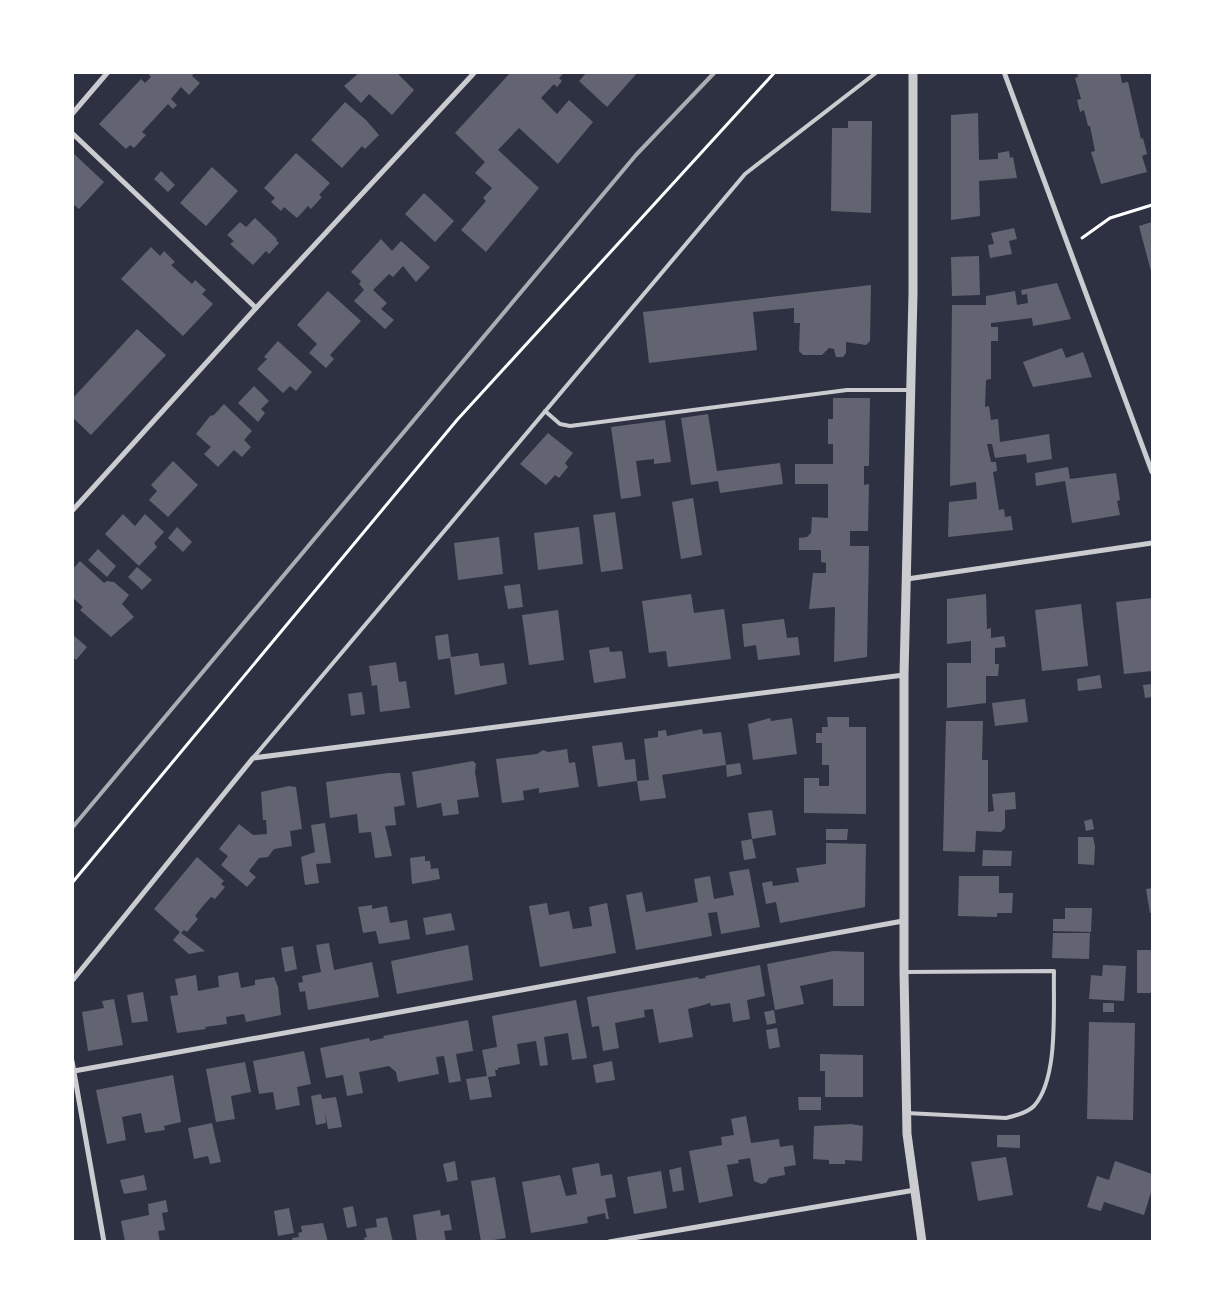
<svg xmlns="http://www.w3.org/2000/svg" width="1225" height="1314" font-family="'Asap Condensed',sans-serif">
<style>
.building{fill:#626471}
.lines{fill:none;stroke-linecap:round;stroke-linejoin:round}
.path{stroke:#fff;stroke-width:3}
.service{stroke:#caccd0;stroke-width:4}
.minor{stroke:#caccd0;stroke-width:5}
.tertiary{stroke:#caccd0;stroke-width:9}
.rail{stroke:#abadb3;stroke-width:4}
</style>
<rect width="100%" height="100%" fill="#2d3142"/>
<!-- building -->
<g class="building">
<polygon points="147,72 195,72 192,76 200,83 189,95 181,87 171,99 177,105 173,109 168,104 142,132 146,135 134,148 130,145 126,149 99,124 141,79 145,83 151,77"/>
<polygon points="360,72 396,72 414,90 392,115 369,94 361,103 344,86"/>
<polygon points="511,72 561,72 563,74 559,78 562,81 557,87 554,84 541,98 557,114 569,100 593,122 558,164 519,128 498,150 539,188 486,252 461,230 486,201 483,198 492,188 475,173 485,162 455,133"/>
<polygon points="587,72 638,72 607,107 579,81"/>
<polygon points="1077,72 1120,72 1122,83 1128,82 1141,139 1143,138 1147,154 1142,156 1147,172 1101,184 1091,152 1095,151 1090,126 1088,126 1084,110 1080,112 1077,100 1081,99 1075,78 1078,77"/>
<polygon points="345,102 366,120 379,135 365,149 362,146 342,168 311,140"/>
<polygon points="978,113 979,160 998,159 998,153 1009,151 1010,158 1013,157 1017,178 979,181 980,216 951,220 951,115"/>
<polygon points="848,121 872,121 871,213 831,211 832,128 848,128"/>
<polygon points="72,152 104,182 79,209 72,203"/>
<polygon points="296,153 330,183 319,195 322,197 311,209 308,206 297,218 284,207 281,211 271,202 275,198 264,188"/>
<polygon points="212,167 238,191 206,226 180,203"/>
<polygon points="161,171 175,185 168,192 154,179"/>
<polygon points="424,193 454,221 435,242 405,214"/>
<polygon points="255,218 277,239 276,240 279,243 269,254 266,251 253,265 230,244 234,241 227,235 240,222 246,227"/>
<polygon points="1152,222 1152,275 1139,226"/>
<polygon points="1014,228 1017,239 1009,241 1012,254 990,258 988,245 994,244 991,233"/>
<polygon points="381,239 392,251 401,241 430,267 416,282 403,266 393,277 389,274 373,290 387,303 381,309 394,320 385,329 354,301 364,290 359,284 361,281 351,272"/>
<polygon points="151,247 160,256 164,251 175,262 171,265 192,284 195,280 206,290 202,294 213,304 183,336 121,279"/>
<polygon points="979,256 980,295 952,296 951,257"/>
<polygon points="1057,283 1071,319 1033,326 1032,318 991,323 991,327 998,327 998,341 991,341 991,379 986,380 985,407 989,406 991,420 998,419 1000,442 1049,434 1052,459 1027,463 1026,454 995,458 992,444 987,444 991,462 996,462 997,471 993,472 999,510 1004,509 1005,517 1011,516 1013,530 948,537 949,502 977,499 976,482 950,486 952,305 986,305 986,296 1015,291 1017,305 1028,303 1027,294 1022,295 1021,290"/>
<polygon points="871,285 870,341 866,345 846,342 846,353 843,357 836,357 834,349 829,348 822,355 803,355 799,351 800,323 794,323 794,308 753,312 757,350 649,363 643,312"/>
<polygon points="328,291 361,321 330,355 334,359 326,368 309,353 317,344 297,325"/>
<polygon points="137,329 166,355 91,435 72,417 72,399"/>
<polygon points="278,341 312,372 296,391 290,386 283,393 257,369 267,359 264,357"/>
<polygon points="1062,348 1066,358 1083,352 1092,377 1033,387 1023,362"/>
<polygon points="254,386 269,401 261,409 265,413 258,422 238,403"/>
<polygon points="833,398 870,398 869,466 864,466 864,485 869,484 868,531 850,531 850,546 869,546 867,657 834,662 835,607 809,609 813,573 826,573 826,563 821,562 821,550 799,550 799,538 807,537 811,533 812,517 828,518 828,484 795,484 795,464 833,464 833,444 828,444 828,419 833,419"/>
<polygon points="224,404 252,431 244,440 251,447 242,457 234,450 218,467 204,454 211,447 196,434 210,416 214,415"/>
<polygon points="708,414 717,471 780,463 783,484 720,493 718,481 691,485 681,418"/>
<polygon points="665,420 671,462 654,464 654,459 636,461 641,496 621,499 611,427"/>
<polygon points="548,433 573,453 565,463 568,467 559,478 555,475 546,485 520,464"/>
<polygon points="173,461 198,485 168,517 149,500 157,491 151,485"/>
<polygon points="1068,467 1070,479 1116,473 1120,500 1117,501 1120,515 1072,523 1065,481 1036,486 1035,473"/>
<polygon points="693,498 702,555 681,559 672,502"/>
<polygon points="615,512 623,569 601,572 593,515"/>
<polygon points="123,514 135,526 145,514 164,532 154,543 157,547 139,566 105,534"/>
<polygon points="177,527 192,542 183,552 168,538"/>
<polygon points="579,527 583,564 538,570 534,533"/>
<polygon points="499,537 503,574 458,580 454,543"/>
<polygon points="98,549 116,566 107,577 88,560"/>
<polygon points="80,561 104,583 107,581 114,582 129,595 122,604 134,617 111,637 80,610 83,607 72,597 72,570"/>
<polygon points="137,567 152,580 142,590 128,577"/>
<polygon points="520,584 523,607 508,609 504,586"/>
<polygon points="691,594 694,613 724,609 731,659 668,667 666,651 649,653 642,601"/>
<polygon points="986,594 987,629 991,628 991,638 1004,636 1006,647 995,648 995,664 999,664 998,676 986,676 986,703 947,708 947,663 971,663 971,641 947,644 947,599"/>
<polygon points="1152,598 1152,671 1124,674 1116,602"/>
<polygon points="1081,604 1088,666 1042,671 1035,610"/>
<polygon points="558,610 564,660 529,665 522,615"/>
<polygon points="784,619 787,638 798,637 800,655 758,660 756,645 744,647 742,624"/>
<polygon points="72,634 87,647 76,660 72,657"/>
<polygon points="448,634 451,657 478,653 480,666 504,663 507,684 455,695 450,658 438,660 435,636"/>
<polygon points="609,647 610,652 622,651 626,678 594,683 589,650"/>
<polygon points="396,662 399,682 406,681 410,708 380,712 377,685 372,686 369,666"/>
<polygon points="1100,675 1102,688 1078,691 1077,679"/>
<polygon points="1152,684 1152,697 1145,698 1143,685"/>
<polygon points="362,692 365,714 351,716 348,694"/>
<polygon points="1025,699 1028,722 995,726 992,703"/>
<polygon points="827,717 849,717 849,727 866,727 866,814 804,813 804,778 819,778 819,786 829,786 829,765 822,765 822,743 816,743 816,733 822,733 822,727 828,727"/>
<polygon points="770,718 771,721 792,718 797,754 753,760 748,724"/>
<polygon points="946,721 983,721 982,760 988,760 988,812 994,811 992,794 1015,792 1016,809 1005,810 1005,828 1001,832 976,831 975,852 943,851"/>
<polygon points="702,729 703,734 721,732 726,765 662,775 666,798 640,801 637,781 598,787 592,746 622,742 625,760 635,759 637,781 649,780 644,739 658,737 658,731 666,730 667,736"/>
<polygon points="567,749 569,763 575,762 579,787 539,793 539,788 523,791 524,800 502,803 496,759 537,754 543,750 548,752"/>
<polygon points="473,761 476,764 475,772 479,797 457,800 459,814 443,816 441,803 417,808 412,772"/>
<polygon points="740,763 742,774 727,777 726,765"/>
<polygon points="388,773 400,773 405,805 394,807 396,825 385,826 392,856 375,858 371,832 359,833 357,814 330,818 326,782"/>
<polygon points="289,786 296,787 302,829 290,831 292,846 274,849 268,857 259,858 249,871 256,877 247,887 221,865 228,856 219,849 239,824 253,835 267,834 266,820 263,820 261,792"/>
<polygon points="772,810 776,835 752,839 748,813"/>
<polygon points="1092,819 1094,829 1086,831 1084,821"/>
<polygon points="325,823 331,863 316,864 319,883 305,885 301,857 315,852 311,825"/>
<polygon points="826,829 848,829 847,840 826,840"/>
<polygon points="1078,837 1093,837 1095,846 1094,865 1078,864"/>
<polygon points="752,839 756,858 744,860 741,841"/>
<polygon points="826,843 866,844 865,907 780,923 776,902 766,904 762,883 772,881 773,886 799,882 796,868 826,864"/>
<polygon points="983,850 1012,851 1011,866 982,866"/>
<polygon points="425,856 425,861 430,861 431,869 438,868 440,879 412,884 410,858"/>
<polygon points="197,857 224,881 221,884 225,887 215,899 211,897 202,907 195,916 198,919 187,932 184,930 181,933 205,951 189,954 173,940 180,932 154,909"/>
<polygon points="749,869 760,927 721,934 717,912 708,913 712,936 636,950 626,895 642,892 646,912 698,902 694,879 710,876 714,899 734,895 729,872"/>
<polygon points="959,876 999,876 999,893 1013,893 1012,913 997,913 997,917 958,916"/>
<polygon points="1152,888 1152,913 1150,913 1146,889"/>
<polygon points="547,903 549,915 569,911 573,929 592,926 589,907 607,903 616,953 540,967 529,906"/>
<polygon points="372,905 372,909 387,906 390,923 407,920 410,939 379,944 376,931 363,933 358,907"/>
<polygon points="1065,908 1092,908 1091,932 1053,931 1053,919 1065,919"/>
<polygon points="451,913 455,930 426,935 423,918"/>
<polygon points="1053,933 1090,933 1089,959 1052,958"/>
<polygon points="329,943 334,970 372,962 379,997 308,1010 305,991 300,992 298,983 303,982 302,976 321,972 316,945"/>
<polygon points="468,945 473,980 397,994 391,961"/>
<polygon points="293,946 297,969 285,972 281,948"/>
<rect x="1137" y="950" width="15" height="43"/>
<polygon points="833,951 864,952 864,1006 833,1006 833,979 800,986 804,1004 775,1010 767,964"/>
<polygon points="760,965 765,996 747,1000 750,1019 733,1022 730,1003 711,1006 710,1003 704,1005 688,1009 693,1037 659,1043 653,1009 644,1010 645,1017 615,1023 619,1048 603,1051 599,1026 592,1027 587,997 698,977 699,979 706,978 705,976"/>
<polygon points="1103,965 1126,966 1124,1001 1089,999 1091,975 1102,976"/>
<polygon points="238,972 241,988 255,985 255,980 274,977 278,987 281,1015 246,1022 244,1014 226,1017 227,1024 205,1027 206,1029 177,1033 170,996 178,995 175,979 196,975 198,991 219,987 218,976"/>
<polygon points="143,992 148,1021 132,1023 127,995"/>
<polygon points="114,999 123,1045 88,1051 82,1012 104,1008 102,1001"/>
<polygon points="576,1000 587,1058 572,1060 568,1033 544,1037 548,1065 540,1066 536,1041 517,1044 520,1064 498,1068 498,1070 495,1070 496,1076 488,1077 492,1097 470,1100 466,1079 487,1076 482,1050 497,1047 492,1016"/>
<rect x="1103" y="1003" width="11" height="9"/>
<polygon points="774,1010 776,1023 767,1025 764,1012"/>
<polygon points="468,1020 473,1051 456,1054 461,1081 449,1083 444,1056 436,1057 439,1074 398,1082 396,1072 389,1066 359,1072 363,1093 347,1096 343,1075 326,1078 320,1048 369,1038 370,1041 384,1038 383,1036"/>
<polygon points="1089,1022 1135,1023 1133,1120 1087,1119"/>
<polygon points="777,1028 780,1047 769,1049 766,1030"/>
<polygon points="304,1051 311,1084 297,1087 300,1105 276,1110 273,1092 259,1094 253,1061"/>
<polygon points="820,1054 863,1055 863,1097 825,1097 825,1071 820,1071"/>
<polygon points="612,1061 615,1080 596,1083 593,1065"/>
<polygon points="245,1062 251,1092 231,1096 235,1119 216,1122 206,1069"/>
<polygon points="173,1075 181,1122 164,1126 165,1130 145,1133 141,1113 122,1117 126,1140 107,1144 96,1090"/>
<polygon points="321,1094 322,1099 336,1097 342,1127 328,1129 325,1112 326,1123 316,1125 311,1096"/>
<polygon points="798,1097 821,1097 821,1110 799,1110"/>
<polygon points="746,1116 751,1143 779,1139 780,1147 793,1145 796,1165 784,1167 785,1175 769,1178 766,1183 761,1184 754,1181 750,1158 738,1160 739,1163 727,1165 733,1196 699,1203 689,1151 722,1145 721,1137 734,1135 731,1119"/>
<polygon points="212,1123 221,1162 210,1164 208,1156 194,1159 188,1128"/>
<polygon points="851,1124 863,1126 862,1161 845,1160 845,1164 829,1164 829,1160 813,1159 814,1126"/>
<polygon points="997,1135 1020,1135 1020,1148 997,1147"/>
<polygon points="1006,1157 1013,1195 978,1201 971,1162"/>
<polygon points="455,1161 458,1180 447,1182 443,1164"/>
<polygon points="1115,1161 1152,1174 1152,1189 1144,1215 1104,1202 1101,1211 1087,1207 1097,1176 1109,1180"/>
<polygon points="599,1163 601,1176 612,1174 616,1197 605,1199 609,1219 606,1219 605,1213 587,1217 588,1223 531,1233 522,1182 560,1175 566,1196 577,1194 572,1168"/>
<polygon points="681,1167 684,1190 673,1192 669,1170"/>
<polygon points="661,1171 667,1208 634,1214 627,1177"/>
<polygon points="144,1175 147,1190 124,1194 120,1180"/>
<polygon points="495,1177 506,1238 481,1242 471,1181"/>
<polygon points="166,1200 168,1212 162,1213 165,1230 158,1231 160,1242 125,1242 121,1221 149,1215 148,1204"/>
<polygon points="353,1206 357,1226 347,1228 343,1208"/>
<polygon points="289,1208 294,1233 278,1236 274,1211"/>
<polygon points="440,1210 441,1216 449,1214 452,1230 444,1231 446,1242 417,1242 413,1215"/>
<polygon points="387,1217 393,1242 365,1242 364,1238 367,1237 365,1229 377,1227 376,1219"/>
<polygon points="323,1223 328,1242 293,1242 292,1238 299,1237 298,1233 302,1232 301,1226"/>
</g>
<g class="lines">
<!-- path -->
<g class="path">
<polyline points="1082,238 1110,218 1152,205"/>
<polyline points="72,883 457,420 775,72"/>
</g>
<!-- service -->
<g class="service">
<polyline points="545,411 560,424 570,426 847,390 910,390"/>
<polyline points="253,758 745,174 877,72"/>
<path d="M905 972 1054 971C1053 1008 1059 1078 1034 1106 1027 1113 1015 1116 1006 1118L906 1113"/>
</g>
<!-- minor -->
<g class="minor">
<polyline points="1004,72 1152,472"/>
<polyline points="72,114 108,72"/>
<polyline points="72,133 256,308"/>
<polyline points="72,511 256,308 475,72"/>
<polyline points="907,579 1152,543"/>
<polyline points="72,981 253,758 904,675"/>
<polyline points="72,1061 104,1242"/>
<polyline points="74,1071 903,921"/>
<polyline points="609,1242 915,1190"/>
</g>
<!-- tertiary -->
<polyline class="tertiary" points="913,72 913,294 904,675 904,972 907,1134 922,1242"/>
<!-- rail -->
<polyline class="rail" points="72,828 636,155 715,72"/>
</g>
<!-- border -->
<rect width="1225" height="1314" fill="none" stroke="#ffffff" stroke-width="148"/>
</svg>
